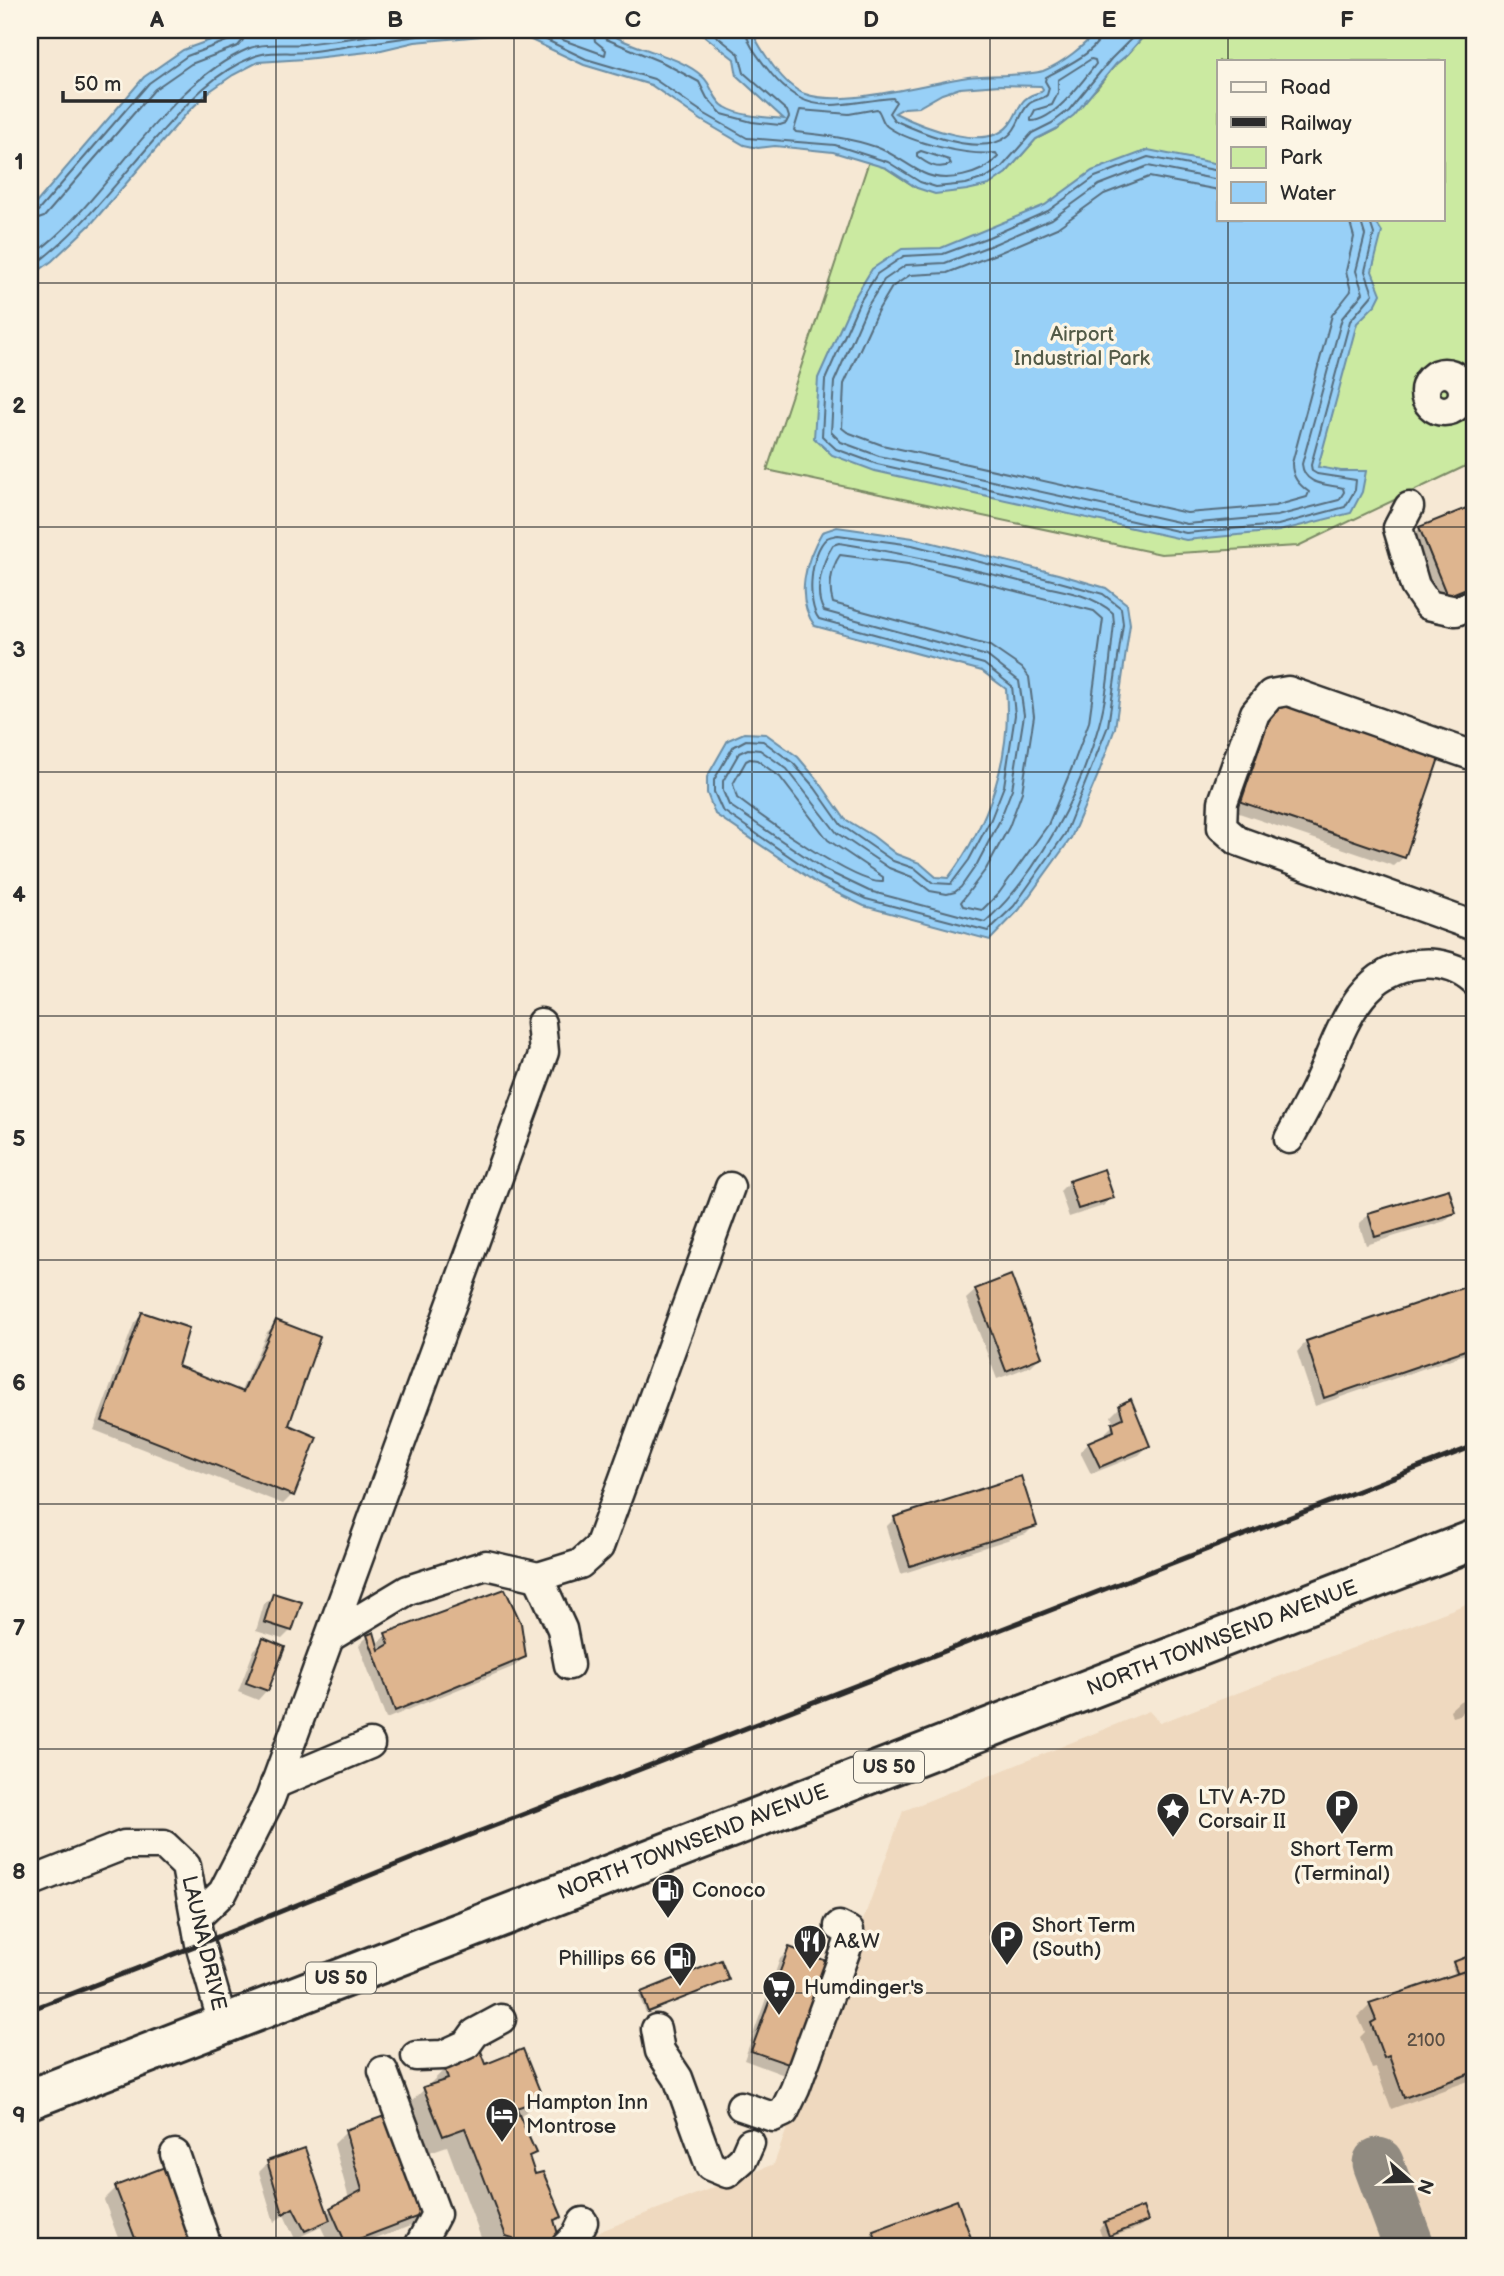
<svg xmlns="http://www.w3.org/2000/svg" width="1504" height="2276" font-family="'Balsamiq Sans',sans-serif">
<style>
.built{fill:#efd9bf}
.green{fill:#cbeaa1;stroke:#7b8a66;stroke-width:2;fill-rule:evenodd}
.water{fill:#98d0f7;stroke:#6c8ea5;stroke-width:2;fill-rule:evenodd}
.shadow{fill:#0003}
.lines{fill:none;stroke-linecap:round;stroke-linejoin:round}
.shore{stroke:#576d7d;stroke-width:2}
.taxiway{stroke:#908a80;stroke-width:51}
.building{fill:#deb58f;stroke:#2b2b2b;stroke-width:2}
.minor-casing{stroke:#2b2b2b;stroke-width:33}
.highway-casing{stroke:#2b2b2b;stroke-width:44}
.minor{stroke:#fcf5e5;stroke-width:28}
.highway{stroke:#fcf5e5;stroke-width:38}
.rail{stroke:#2b2b2b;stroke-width:5}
.grid{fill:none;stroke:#2b2b2b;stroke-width:2;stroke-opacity:0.55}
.labels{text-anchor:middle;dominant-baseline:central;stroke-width:7;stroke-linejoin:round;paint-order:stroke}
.number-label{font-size:18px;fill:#584e44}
.shield{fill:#fcf5e5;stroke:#6a6863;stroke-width:2}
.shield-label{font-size:19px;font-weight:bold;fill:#2b2b2b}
.park-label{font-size:21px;fill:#535b48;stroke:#fcf5e5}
.street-label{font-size:21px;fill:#2b2b2b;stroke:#fcf5e5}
.poi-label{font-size:21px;fill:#2b2b2b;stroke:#fcf5e5;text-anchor:start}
.neatline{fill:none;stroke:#2b2b2b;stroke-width:2.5}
.grid-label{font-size:23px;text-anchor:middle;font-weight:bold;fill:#2b2b2b}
</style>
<rect width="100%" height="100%" fill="#f6e8d4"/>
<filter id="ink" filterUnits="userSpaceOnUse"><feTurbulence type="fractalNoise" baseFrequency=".0143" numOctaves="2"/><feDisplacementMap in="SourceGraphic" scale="14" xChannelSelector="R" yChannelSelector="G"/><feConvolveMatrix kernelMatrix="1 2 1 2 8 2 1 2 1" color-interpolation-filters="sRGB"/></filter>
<g filter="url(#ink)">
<!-- built -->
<polygon class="built" points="1474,1601 1474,2246 562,2246 774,2164 903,1811 1149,1711 1160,1723"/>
<!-- green -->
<path class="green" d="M1149 30H1474V462L1298 546 1161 554 767 470 869 161 886 168 917 188 1006 173 1036 139 1056 129 1097 88 1116 64 1128 54ZM1219 61H1443V219H1219Z"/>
<!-- water -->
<g class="water">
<path d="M238 30H606C629 50 678 53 703 77 712 85 714 101 725 107 742 117 766 117 784 119L737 76 734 59 697 30H751C761 50 783 86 805 94 842 108 927 83 968 77 987 75 1027 76 1043 71 1063 63 1084 46 1098 30H1149L1128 54 1116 64 1074 115 1056 129 1036 139 1006 173 989 185 967 190 935 194 917 188 886 168 833 152 775 146 758 148 744 145 701 120 651 85 584 65 527 38 502 34 471 37 415 42 377 51 305 59 258 62 233 75 210 91 187 113 92 223 52 261 30 277V210L144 77 183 50ZM1000 85 1041 86 1043 89 1041 92C1016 98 1022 109 1009 125 986 153 921 126 895 113L904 108 919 107 942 94 960 88Z"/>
<polygon points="1148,150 1219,164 1219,219 1374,219 1382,232 1372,271 1381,294 1376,304 1357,323 1318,467 1341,471 1366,471 1362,492 1351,513 1279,531 1186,540 875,471 832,455 814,438 818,378 853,300 872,269 902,249 941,248 1045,205 1092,171"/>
<path d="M837 527 913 538 1058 574 1106 588 1127 604 1130 624 1115 728 1098 775 1071 838 1019 910 990 940 864 906 818 884 715 814 707 793V777L728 740 744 733 766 734 798 757 820 783 845 819 873 836 896 854 920 863 936 877 948 878C989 824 1012 757 1006 689L982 671 815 626C794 598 806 559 822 532Z"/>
</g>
<!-- shadow -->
<g class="shadow">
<polygon points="1474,507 1474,590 1438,604 1411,537 1420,528"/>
<polygon points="1267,713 1404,857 1394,866 1233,811"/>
<polygon points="1069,1182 1112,1197 1103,1206 1069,1217 1060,1191"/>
<polygon points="1454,1212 1445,1221 1366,1245 1359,1224 1369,1214"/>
<polygon points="1474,1285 1474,1351 1315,1406 1297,1352 1306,1342"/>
<polygon points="976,1290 1040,1357 1031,1366 997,1379 966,1299"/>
<polygon points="143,1314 176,1367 240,1393 267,1332 277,1323 292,1495 283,1504 94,1430 134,1323"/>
<polygon points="1120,1407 1148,1446 1139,1455 1091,1474 1080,1452 1089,1443 1105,1437 1104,1434 1114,1424 1111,1416"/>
<polygon points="895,1518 1035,1525 1026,1534 901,1574 886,1527"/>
<polygon points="504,1591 524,1657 515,1666 386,1719 359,1645 368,1636 376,1645 386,1635"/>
<polygon points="273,1595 291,1630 282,1639 256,1631 264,1604"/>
<polygon points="263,1641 267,1690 258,1700 238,1692 254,1650"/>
<polygon points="1466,1699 1468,1705 1459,1715 1452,1717 1450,1710 1460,1701"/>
<polygon points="790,1949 833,1965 787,2076 744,2060 780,1959"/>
<polygon points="1474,1956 1474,2079 1391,2109 1376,2068 1372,2069 1360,2037 1365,2032 1358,2017 1370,2005 1456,1977 1452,1966"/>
<polygon points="727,1980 646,2013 639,1996 642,1994"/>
<polygon points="485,2066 541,2098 519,2118 533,2152 528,2158 534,2176 560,2216 553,2224 558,2240 552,2246 484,2246 447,2146 424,2154 406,2107 445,2069"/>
<polygon points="705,2109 717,2137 715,2139 683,2119"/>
<polygon points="346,2132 425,2213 413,2225 357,2246 330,2246 321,2227 295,2239 284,2215 274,2222 259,2172 268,2163 326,2214 349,2199 334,2144"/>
<polygon points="116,2188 199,2246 121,2246 104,2200"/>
<polygon points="956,2202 973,2246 862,2246 874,2233"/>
<polygon points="1146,2221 1140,2227 1103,2240 1099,2229 1105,2223"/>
</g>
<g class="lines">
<!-- shore -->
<g class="shore">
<polyline points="256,30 259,36 323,30"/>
<polyline points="519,30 530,32 586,59 654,79 705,114 747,138 835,145 888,162 920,182 936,187 966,184 985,178 1001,168 1032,133 1052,123 1069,110 1111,59 1140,30"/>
<polyline points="545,30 563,40 605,55 606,50 595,41 593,30"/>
<polyline points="602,30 602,35 606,39 664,63 699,82 707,98 722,114 752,122 780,125 786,123 789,117 787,111 744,73 739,54 709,30"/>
<path d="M746 30C747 44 758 56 766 67 806 121 836 103 893 98L896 102 889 113 894 120C922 133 981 158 1008 136 1019 128 1019 114 1028 105 1033 99 1042 100 1047 95L1049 88 1045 81 1046 77C1063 67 1100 52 1103 30"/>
<path d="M1091 59 1095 60 1096 64C1082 82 1054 121 1031 121V118L1035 110 1052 105 1058 93V80Z"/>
<path d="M877 109C882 114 881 122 888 127 911 143 968 156 996 153L998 157C982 175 945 184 923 173 907 165 893 153 876 147 850 138 824 135 796 132L794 130 800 110 849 114Z"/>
<path d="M921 151 949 160 951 164C938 171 927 164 917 156V153Z"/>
<polyline points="1219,171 1148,157 1095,177 1048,211 989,237 943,254 904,256 877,274 859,303 825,380 822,436 836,449 877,464 1186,533 1278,525 1345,507 1355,490 1356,480 1317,474 1312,471 1311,465 1350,321 1373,294 1365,271 1374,234 1369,219"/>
<path d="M1219 180 1148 166 1099 185 1052 219 992 245 945 263 906 265 884 280 867 307 834 382 831 432 841 442 879 456 1187 524 1277 516 1339 500 1344 492 1343 488C1327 484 1304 486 1302 464L1342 318 1363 293 1356 271 1365 235 1360 219"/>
<path d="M1219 190 1149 177 1104 194 1057 228 996 254 947 273 910 275 892 287 877 312 844 384 842 428 847 432 882 445 1187 513 1275 506 1307 497 1309 492C1298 484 1292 477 1292 463L1332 315 1351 291 1346 271 1354 237 1349 219"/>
<polyline points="30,214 38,211 149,83 187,56 232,39 236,30"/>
<polyline points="30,222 44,217 155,89 191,64 238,46 243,40 245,30"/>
<path d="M30 257C110 201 159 87 250 48 266 42 287 46 304 44 335 40 368 37 399 30"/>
<path d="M30 268C79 233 116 183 156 138 185 106 212 73 253 57 268 50 290 54 306 52 361 45 415 35 470 30"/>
<path d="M838 535 912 545 1056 581 1103 594 1121 608 1123 624 1108 726 1065 834 1014 906 988 931 866 899 821 878 722 810 714 792V780L733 747 746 740 763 741 793 763 815 788 841 825 893 861 916 869 933 883 951 884 969 860 991 819 1004 786 1015 715 1012 686 984 664 819 619C806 603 810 552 827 538 828 537 837 535 838 535Z"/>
<path d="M839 543C903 553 960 566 1023 582 1051 589 1091 592 1113 613L1114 624C1110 657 1108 693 1099 725 1081 791 1037 876 985 922L869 891 825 870 729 805 723 791V781L739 753 748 749 760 750 787 769 837 833 889 868 912 877 930 891 947 894 955 892 961 887 977 864 999 822 1012 789 1024 715 1019 681 987 656 824 611C813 593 822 562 833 545Z"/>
<path d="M840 555 908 564 1094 611 1103 619 1089 722 1073 765 1048 825 999 893 982 910 963 906 961 902 986 869 1009 827 1022 792 1034 716 1029 677 1022 668 990 646 833 603C828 588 831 568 840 555Z"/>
<path d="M750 759 757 760 780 777 828 840 883 877V882C856 885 762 817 737 798L733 784 746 761Z"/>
</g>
<!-- taxiway -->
<polyline class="taxiway" points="1378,2163 1409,2246"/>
</g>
<!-- building -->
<g class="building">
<polygon points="1474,505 1474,585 1447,596 1419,527"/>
<polygon points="1275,702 1439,758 1405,858 1241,802"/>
<polygon points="1104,1169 1114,1198 1078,1209 1069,1181"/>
<polygon points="1449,1189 1456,1213 1375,1237 1368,1213"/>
<polygon points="1011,1275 1042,1357 1006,1371 975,1289"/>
<polygon points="1474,1284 1474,1347 1324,1398 1306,1341"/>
<polygon points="142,1312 189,1328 178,1366 243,1392 276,1320 320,1337 289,1425 317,1437 294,1496 102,1421"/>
<polygon points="1131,1399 1150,1446 1100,1467 1088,1442 1114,1431 1112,1423 1123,1418 1119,1405"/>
<polygon points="1021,1476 1037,1526 910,1566 894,1517"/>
<polygon points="505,1589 521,1623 526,1657 395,1711 367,1635 374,1632 379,1650 389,1644 385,1633"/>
<polygon points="273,1593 302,1602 292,1631 264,1622"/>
<polygon points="263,1638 285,1647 268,1691 246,1683"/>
<polygon points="789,1947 835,1964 797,2067 751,2051"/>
<polygon points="1474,1954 1474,1968 1458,1975 1453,1962"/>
<polygon points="721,1960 729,1980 648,2012 641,1992"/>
<polygon points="1474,1968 1474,2072 1404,2098 1389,2056 1384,2058 1371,2023 1376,2020 1369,2003"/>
<polygon points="523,2049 543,2099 516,2108 536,2153 529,2156 535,2174 543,2172 562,2217 554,2220 560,2241 546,2246 516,2246 513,2238 506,2236 465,2128 443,2136 423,2087 448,2079 444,2067 481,2051 486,2064"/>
<polygon points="390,2114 427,2213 346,2244 330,2208 362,2190 345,2130"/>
<polygon points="305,2148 330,2220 305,2231 293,2208 283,2214 267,2161"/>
<polygon points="170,2165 201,2246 138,2246 115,2186"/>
<polygon points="957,2200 974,2246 879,2246 873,2231"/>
<polygon points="1143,2207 1148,2221 1109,2236 1104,2222"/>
</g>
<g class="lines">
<defs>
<g id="minor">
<circle cx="1444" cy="392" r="19"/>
<polyline points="1409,507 1398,528 1415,586 1428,605 1456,611 1474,604"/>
<polyline points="1474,756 1288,691 1271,694 1255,713 1223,802 1222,827 1238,841 1474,926"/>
<path d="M1289 1139C1299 1120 1310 1101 1319 1081 1341 1034 1356 970 1419 964 1439 962 1459 968 1474 981"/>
<polyline points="538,1577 562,1629 569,1665"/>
<polyline points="330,1637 408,1590 486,1565 538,1577 580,1564 599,1547 730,1187"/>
<polyline points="275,1784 370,1744"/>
<polyline points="30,1882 124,1845 164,1845 186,1866 200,1944 223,2024"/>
<polyline points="195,1919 223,1892 270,1799 544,1052 541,1023"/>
<polyline points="656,2029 660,2051 678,2078 710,2166 727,2173 743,2159 750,2143"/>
<polyline points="416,2056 443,2055 467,2044 475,2033 501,2019"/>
<polyline points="383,2071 436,2214 419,2246"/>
<polyline points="741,2106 773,2117 784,2112 795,2089 848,1944 849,1931 839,1926"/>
<polyline points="175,2154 207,2246"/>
<polyline points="566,2246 576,2236 583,2222"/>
</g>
<polyline id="highway" points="30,2099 1474,1540"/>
</defs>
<!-- minor casing -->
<use href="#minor" class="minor-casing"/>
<!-- highway casing -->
<use href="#highway" class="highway-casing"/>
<!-- minor -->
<use href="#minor" class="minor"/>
<!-- highway -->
<use href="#highway" class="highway"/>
<!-- rail -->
<polyline class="rail" points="30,2010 200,1944 465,1837 1474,1446"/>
</g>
</g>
<!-- grid -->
<path class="grid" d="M276 30V2246M514 30V2246M752 30V2246M990 30V2246M1228 30V61M1228 219V2246M30 283H1474M30 527H1474M30 772H1474M30 1016H1474M30 1260H1474M30 1504H1474M30 1749H1474M30 1993H1474"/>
<!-- icons -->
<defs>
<symbol id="parking-pin" viewBox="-11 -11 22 30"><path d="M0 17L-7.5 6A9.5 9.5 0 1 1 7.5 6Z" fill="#2b2b2b" stroke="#fcf5e5"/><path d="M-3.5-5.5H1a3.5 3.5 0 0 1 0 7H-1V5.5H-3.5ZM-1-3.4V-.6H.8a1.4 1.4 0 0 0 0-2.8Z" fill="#fff"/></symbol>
<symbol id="sight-pin" viewBox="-11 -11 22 30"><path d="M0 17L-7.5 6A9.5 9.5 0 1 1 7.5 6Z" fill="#2b2b2b" stroke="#fcf5e5"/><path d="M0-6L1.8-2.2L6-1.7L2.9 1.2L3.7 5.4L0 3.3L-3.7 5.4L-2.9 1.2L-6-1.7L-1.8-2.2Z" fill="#fff"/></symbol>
<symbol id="fuel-pin" viewBox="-11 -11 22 30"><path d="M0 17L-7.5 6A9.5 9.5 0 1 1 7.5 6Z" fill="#2b2b2b" stroke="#fcf5e5"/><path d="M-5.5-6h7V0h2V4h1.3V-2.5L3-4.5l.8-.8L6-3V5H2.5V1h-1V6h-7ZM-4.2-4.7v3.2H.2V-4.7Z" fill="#fff"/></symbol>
<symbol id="restaurant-pin" viewBox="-11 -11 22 30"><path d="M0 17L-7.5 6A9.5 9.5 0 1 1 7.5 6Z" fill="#2b2b2b" stroke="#fcf5e5"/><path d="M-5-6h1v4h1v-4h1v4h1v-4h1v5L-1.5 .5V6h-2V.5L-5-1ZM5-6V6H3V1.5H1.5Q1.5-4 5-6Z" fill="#fff"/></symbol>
<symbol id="supermarket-pin" viewBox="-11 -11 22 30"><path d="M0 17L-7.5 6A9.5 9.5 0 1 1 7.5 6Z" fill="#2b2b2b" stroke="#fcf5e5"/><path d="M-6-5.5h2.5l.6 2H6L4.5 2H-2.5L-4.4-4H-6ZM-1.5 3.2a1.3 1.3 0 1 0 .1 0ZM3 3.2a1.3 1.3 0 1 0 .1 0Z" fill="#fff"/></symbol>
<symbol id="hotel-pin" viewBox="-11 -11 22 30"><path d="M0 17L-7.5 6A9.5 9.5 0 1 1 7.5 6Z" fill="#2b2b2b" stroke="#fcf5e5"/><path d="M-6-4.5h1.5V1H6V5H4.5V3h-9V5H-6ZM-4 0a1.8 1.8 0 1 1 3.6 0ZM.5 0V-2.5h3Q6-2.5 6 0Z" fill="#fff"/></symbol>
</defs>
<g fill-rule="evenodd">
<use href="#parking-pin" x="1323" y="1787" width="38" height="52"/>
<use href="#sight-pin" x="1154" y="1790" width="38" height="52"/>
<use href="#fuel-pin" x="649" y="1871" width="38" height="52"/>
<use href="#parking-pin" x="988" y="1918" width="38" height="52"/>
<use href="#restaurant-pin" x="791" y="1922" width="38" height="52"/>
<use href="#fuel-pin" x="661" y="1939" width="38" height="52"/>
<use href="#supermarket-pin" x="760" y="1968" width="38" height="52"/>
<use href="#hotel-pin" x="483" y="2095" width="38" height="52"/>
</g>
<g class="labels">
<!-- number labels -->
<g class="number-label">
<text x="1426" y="2040">2100</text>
</g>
<!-- shield labels -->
<g class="shield">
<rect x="854" y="1751.5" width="70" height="31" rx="5"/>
<rect x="306" y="1962.5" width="70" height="31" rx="5"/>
</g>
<g class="shield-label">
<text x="889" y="1767">US 50</text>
<text x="341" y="1978">US 50</text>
</g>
<!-- park labels -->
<g class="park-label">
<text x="1082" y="334">Airport<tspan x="1082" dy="24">Industrial Park</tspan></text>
</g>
<!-- street labels -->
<g class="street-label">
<text transform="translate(1222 1638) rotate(-21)">NORTH TOWNSEND AVENUE</text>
<text transform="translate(693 1842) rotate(-21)">NORTH TOWNSEND AVENUE</text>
<text transform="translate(204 1943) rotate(77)">LAUNA DRIVE</text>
</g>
<!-- poi labels -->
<g class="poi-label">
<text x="1198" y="1797">LTV A-7D<tspan x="1198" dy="24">Corsair II</tspan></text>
<text x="1342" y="1849" text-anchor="middle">Short Term<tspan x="1342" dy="24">(Terminal)</tspan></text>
<text x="692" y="1890">Conoco</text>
<text x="1032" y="1925">Short Term<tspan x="1032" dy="24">(South)</tspan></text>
<text x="834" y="1941">A&amp;W</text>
<text x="656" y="1958" text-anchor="end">Phillips 66</text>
<text x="804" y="1987">Humdinger's</text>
<text x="526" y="2102">Hampton Inn<tspan x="526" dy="24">Montrose</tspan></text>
</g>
</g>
<!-- margin -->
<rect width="1504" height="2276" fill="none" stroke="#fcf5e5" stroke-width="77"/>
<!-- legend -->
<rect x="1217" y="60" width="228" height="161" fill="#fcf5e5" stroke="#a8a49b" stroke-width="2"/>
<rect x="1231" y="82" width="35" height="10" fill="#fcf5e5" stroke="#a8a49b" stroke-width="2"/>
<text x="1280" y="94" font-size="21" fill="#2b2b2b">Road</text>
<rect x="1231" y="117" width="35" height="10" fill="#2b2b2b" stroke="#a8a49b" stroke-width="2"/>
<text x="1280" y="130" font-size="21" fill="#2b2b2b">Railway</text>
<rect x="1231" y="147" width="35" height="21" fill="#cbeaa1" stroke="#a8a49b" stroke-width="2"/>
<text x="1280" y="164" font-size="21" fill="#2b2b2b">Park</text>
<rect x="1231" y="182" width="35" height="21" fill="#98d0f7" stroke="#a8a49b" stroke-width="2"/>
<text x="1280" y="200" font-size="21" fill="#2b2b2b">Water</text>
<!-- north arrow -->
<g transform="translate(1410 2181) rotate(110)" stroke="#fcf5e5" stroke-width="5" paint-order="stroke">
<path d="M0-5L12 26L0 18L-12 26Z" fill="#2b2b2b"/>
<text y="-10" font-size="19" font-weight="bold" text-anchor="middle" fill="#2b2b2b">N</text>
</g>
<!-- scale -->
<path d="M63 91v10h142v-10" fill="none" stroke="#2b2b2b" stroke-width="3.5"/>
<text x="74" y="91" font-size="21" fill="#2b2b2b" stroke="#fcf5e5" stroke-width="5" paint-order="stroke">50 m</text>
<rect x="38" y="38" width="1428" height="2200" class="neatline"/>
<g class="grid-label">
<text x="157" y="27">A</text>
<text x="395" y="27">B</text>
<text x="633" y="27">C</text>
<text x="871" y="27">D</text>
<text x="1109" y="27">E</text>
<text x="1347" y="27">F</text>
<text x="19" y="169">1</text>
<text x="19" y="413">2</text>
<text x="19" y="657">3</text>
<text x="19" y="902">4</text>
<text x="19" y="1146">5</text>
<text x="19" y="1390">6</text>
<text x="19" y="1635">7</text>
<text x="19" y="1879">8</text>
<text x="19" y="2123">9</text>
</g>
</svg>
